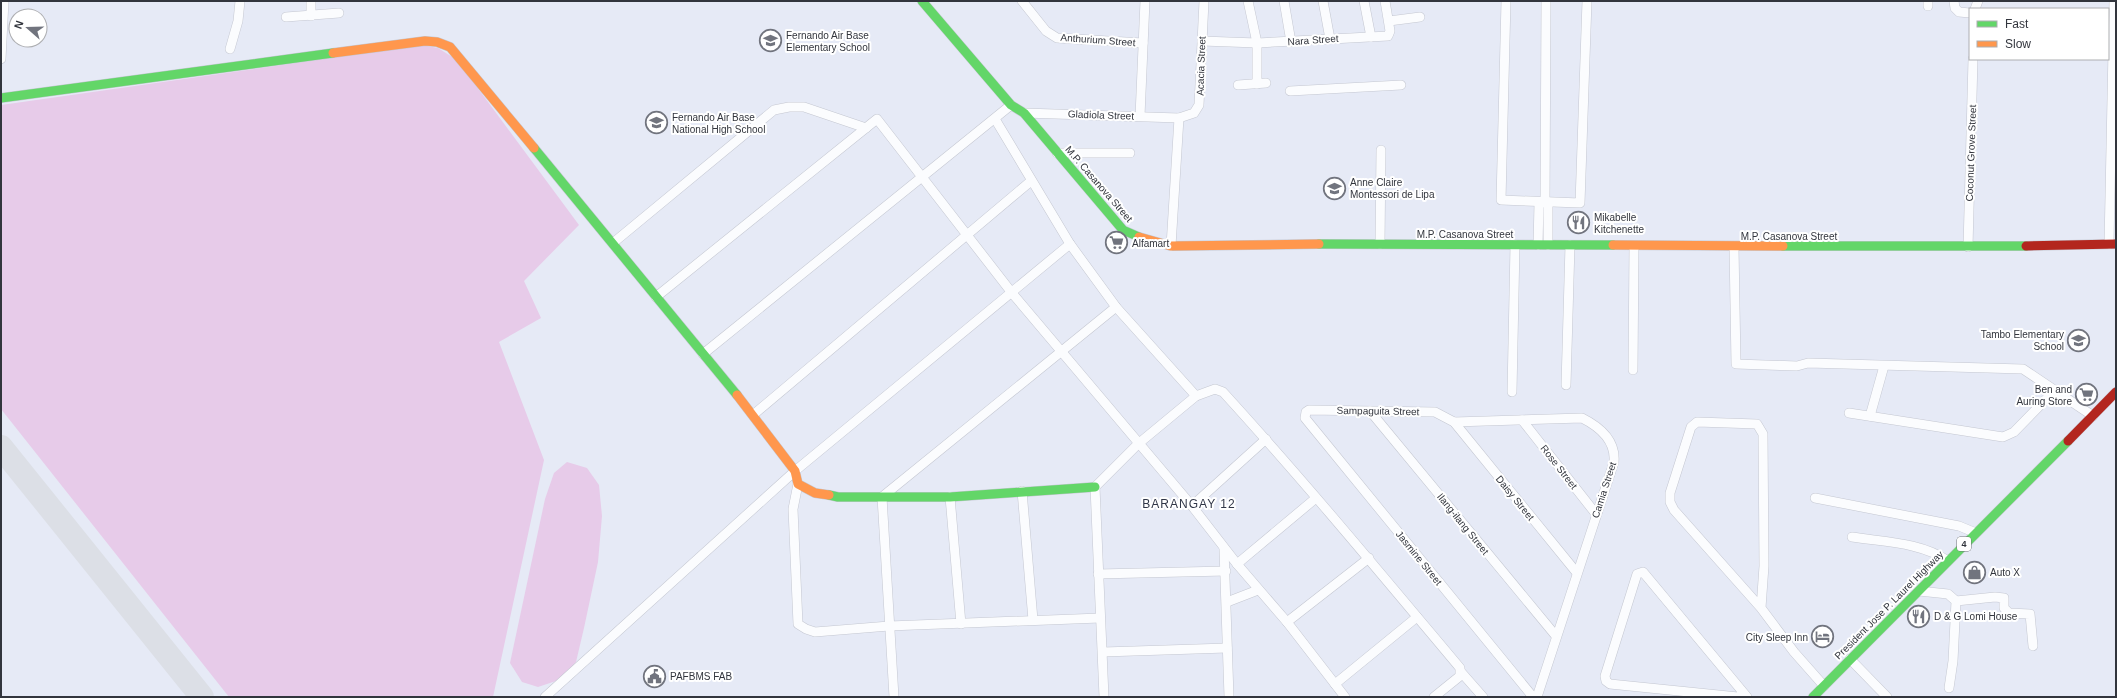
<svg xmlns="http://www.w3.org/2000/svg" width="2117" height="698" font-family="Arial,sans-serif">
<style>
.green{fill:#e7cbe9}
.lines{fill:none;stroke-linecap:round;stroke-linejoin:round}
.taxiway{stroke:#dcdfe6;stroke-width:24}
.street-casing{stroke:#c4c7d1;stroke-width:10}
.fast-casing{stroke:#c4c7d1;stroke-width:10}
.slow-casing{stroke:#c4c7d1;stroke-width:10}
.jam-casing{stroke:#c4c7d1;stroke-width:10}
.street{stroke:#fbfcfe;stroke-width:9}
.fast{stroke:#63d668;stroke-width:9}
.slow{stroke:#ff974d;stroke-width:9}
.jam{stroke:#b3261e;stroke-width:9}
.labels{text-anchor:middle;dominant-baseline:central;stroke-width:4;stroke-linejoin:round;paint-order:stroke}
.shield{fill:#fff;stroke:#707277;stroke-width:1}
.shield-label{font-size:9px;font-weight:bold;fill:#32353d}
.poi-label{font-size:10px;fill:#32353d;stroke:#fff;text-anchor:start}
.street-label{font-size:10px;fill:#32353d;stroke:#fff}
.quarter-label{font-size:12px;letter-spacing:1px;fill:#303647;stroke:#fff}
</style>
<rect width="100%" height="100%" fill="#e6eaf6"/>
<!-- green -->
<g class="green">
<polygon points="422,45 438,48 457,60 579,225 524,281 541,318 499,342 544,460 493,697 229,697 1,409 1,105"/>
<polygon points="567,462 587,468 599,485 602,516 598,562 584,628 576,662 562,679 538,687 522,682 510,663 545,499 554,473"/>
</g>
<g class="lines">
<!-- taxiway -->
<polyline class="taxiway" points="1,447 202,697"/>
<defs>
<g id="street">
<polyline points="1022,1 1046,31 1057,38 1143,43"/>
<polyline points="1248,1 1257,43 1257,84"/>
<polyline points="1284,1 1291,42"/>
<polyline points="1323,1 1330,39"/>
<polyline points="1364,1 1371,37"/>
<polyline points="1506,1 1501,200 1580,203 1587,1"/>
<polyline points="1954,1 1955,8 1959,12 1970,13"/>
<polyline points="1928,6 1928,1"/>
<polyline points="1975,9 1978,1"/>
<polyline points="311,16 311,1"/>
<polyline points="286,17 339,13"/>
<polyline points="1389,21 1420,17"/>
<polyline points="1202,41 1257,43 1388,36 1390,31 1385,1"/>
<polyline points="230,49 238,21 240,1"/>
<polyline points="1,59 4,1"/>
<polyline points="1238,85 1266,83"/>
<polyline points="1290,91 1401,85"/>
<polyline points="1024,113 1179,118 1194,113 1199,105 1204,1"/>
<polyline points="1140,116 1145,1"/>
<polyline points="995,119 1070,244 1116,307 1196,396"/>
<polyline points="1057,153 1130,153"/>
<polyline points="1545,203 1546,1"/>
<polyline points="1548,203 1548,245"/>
<polyline points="613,243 774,110 789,107 804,107 866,128"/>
<polyline points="1380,244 1381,150"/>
<polyline points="2109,244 2114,1"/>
<polyline points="1538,245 1539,203"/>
<polyline points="1171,246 1179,118"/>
<polyline points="1734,247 1736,364 1797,366 1808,363 2023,369 2093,416"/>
<polyline points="1968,247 1973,59"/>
<polyline points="656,297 877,119 1012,293 1192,506 1237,564 1287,622 1345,697"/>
<polyline points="703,354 1011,105"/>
<polyline points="1633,370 1634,246"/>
<polyline points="1566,385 1570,245"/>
<polyline points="1512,392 1515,245"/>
<polyline points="1370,411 1556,636"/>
<polyline points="1849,413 2003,437 2014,432 2055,390"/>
<polyline points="753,415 1031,181"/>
<polyline points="1870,416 1884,366"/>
<polyline points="1522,420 1596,514"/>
<path d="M1454 422 1582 418C1600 427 1616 440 1614 462L1537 697"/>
<polyline points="798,484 793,509 798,624 806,629 815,632 889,626 1100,618"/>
<polyline points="1022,491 1033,620"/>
<polyline points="950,497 961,624"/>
<polyline points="1815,498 1959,526 1976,533"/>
<polyline points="1192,506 1266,439"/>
<path d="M1852 537C1883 542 1921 542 1948 561"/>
<polyline points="1224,549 1229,697"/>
<polyline points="1237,564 1316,498"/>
<polyline points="1098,574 1226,571"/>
<polyline points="1919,591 1948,594 1956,601 1953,661 1949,688"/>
<polyline points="1956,601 1995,597 2004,598 2004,608 2009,613 2030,614 2033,646"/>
<polyline points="1227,602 1258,590"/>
<polyline points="1761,608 1764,566 1763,434 1757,424 1697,422 1691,427 1670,493 1670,502 1674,510 1761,608 1794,652 1824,686"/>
<polyline points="1287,622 1369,558"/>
<polyline points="1103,652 1227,648"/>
<polyline points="1850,659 1887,697"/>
<polyline points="1461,672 1483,697"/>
<polyline points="1335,684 1417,617"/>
<polyline points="545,697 795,471 1070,244"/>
<polyline points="894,697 882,497 1116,307"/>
<path d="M1104 697 1095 487 1138 444 1196 396 1215 389 1223 392C1305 482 1382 575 1460 668V676L1434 697"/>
<polyline points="1533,697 1305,418 1306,412 1309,410 1435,412 1454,422 1577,573"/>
<polyline points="1738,697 1610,684 1606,681 1605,676 1637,574 1643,572 1747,697"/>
</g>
<g id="fast">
<polyline points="922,1 1011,105 1024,113 1123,230 1139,237"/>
<polyline points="1,98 333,53"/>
<polyline points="534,148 737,395"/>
<polyline points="1319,244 1613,245"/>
<polyline points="1783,246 2026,246"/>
<polyline points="829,495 838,497 950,497 1095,487"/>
<polyline points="1813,697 2068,441"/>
</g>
<g id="slow">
<polyline points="333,53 425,41 437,42 450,47 534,148"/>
<polyline points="1139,237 1171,246 1319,244"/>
<polyline points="1613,245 1783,246"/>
<polyline points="737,395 795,471 798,484 815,493 829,495"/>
</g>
<g id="jam">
<polyline points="2026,246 2116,244"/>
<polyline points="2068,441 2116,392"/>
</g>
</defs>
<!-- street casing -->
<use href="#street" class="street-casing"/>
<!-- fast casing -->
<use href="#fast" class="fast-casing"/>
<!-- slow casing -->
<use href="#slow" class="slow-casing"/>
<!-- jam casing -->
<use href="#jam" class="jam-casing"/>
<!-- street -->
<use href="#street" class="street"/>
<!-- fast -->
<use href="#fast" class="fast"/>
<!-- slow -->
<use href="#slow" class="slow"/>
<!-- jam -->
<use href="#jam" class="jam"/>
</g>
<!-- icons -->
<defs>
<symbol id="school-ring" viewBox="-11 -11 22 22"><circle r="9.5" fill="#fff" stroke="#71747e" stroke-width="1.5"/><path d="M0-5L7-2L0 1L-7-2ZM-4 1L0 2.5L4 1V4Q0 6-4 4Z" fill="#71747e"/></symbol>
<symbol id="restaurant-ring" viewBox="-11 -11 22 22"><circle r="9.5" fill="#fff" stroke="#71747e" stroke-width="1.5"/><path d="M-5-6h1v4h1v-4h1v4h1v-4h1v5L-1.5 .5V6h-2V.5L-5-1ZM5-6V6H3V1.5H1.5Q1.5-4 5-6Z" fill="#71747e"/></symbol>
<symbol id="supermarket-ring" viewBox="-11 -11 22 22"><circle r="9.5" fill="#fff" stroke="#71747e" stroke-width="1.5"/><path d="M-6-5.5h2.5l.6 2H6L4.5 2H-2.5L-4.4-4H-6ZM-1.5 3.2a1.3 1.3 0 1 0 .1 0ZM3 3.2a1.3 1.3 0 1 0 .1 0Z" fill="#71747e"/></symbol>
<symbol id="shop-ring" viewBox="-11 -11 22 22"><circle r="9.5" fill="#fff" stroke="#71747e" stroke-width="1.5"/><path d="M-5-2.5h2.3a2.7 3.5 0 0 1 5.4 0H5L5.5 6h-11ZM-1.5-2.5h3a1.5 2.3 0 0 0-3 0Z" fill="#71747e"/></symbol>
<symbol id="hotel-ring" viewBox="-11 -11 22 22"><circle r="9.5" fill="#fff" stroke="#71747e" stroke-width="1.5"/><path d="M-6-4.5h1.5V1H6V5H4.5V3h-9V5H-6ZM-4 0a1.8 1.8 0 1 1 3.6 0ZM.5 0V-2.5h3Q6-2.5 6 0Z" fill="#71747e"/></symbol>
<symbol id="civic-ring" viewBox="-11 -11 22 22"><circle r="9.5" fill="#fff" stroke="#71747e" stroke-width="1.5"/><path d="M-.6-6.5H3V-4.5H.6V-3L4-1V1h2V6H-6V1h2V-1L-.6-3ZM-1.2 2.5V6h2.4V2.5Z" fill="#71747e"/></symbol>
</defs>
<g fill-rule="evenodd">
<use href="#school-ring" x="758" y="28" width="25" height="25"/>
<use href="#school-ring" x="644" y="110" width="25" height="25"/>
<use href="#school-ring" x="1322" y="176" width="25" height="25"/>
<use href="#restaurant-ring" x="1566" y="210" width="25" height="25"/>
<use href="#supermarket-ring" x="1104" y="230" width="25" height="25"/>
<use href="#school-ring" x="2066" y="328" width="25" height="25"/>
<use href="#supermarket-ring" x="2074" y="382" width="25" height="25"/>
<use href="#shop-ring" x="1962" y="560" width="25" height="25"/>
<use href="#restaurant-ring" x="1906" y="604" width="25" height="25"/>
<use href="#hotel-ring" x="1810" y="624" width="25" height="25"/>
<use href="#civic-ring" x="642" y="664" width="25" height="25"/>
</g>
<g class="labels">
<!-- shield labels -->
<rect class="shield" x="1957" y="537" width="14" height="14" rx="3"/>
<g class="shield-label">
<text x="1964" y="544">4</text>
</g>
<!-- poi labels -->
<g class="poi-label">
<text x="786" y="35">Fernando Air Base<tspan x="786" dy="12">Elementary School</tspan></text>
<text x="672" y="117">Fernando Air Base<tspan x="672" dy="12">National High School</tspan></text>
<text x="1350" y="182">Anne Claire<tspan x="1350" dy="12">Montessori de Lipa</tspan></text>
<text x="1594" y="217">Mikabelle<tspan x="1594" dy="12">Kitchenette</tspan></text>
<text x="1132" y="243">Alfamart</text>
<text x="2064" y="334" text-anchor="end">Tambo Elementary<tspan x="2064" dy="12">School</tspan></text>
<text x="2072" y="389" text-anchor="end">Ben and<tspan x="2072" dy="12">Auring Store</tspan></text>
<text x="1990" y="572">Auto X</text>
<text x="1934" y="616">D &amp; G Lomi House</text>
<text x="1808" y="637" text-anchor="end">City Sleep Inn</text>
<text x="670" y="676">PAFBMS FAB</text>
</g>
<!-- street labels -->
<g class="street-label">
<text transform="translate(1098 40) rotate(4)">Anthurium Street</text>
<text transform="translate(1313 40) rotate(-4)">Nara Street</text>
<text transform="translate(1201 66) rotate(-88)">Acacia Street</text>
<text transform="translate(1101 115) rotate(2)">Gladiola Street</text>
<text transform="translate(1971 153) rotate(-88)">Coconut Grove Street</text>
<text transform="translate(1099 184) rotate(49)">M.P. Casanova Street</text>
<text x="1465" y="234">M.P. Casanova Street</text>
<text x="1789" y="236">M.P. Casanova Street</text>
<text transform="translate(1378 411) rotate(1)">Sampaguita Street</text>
<text transform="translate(1559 467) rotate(52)">Rose Street</text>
<text transform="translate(1604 490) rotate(-72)">Camia Street</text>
<text transform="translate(1515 498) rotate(51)">Daisy Street</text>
<text transform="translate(1463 524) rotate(51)">Ilang-ilang Street</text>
<text transform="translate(1419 558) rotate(51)">Jasmine Street</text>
<text transform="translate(1889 605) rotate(-45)">President Jose P. Laurel Highway</text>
</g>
<!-- quarter labels -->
<g class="quarter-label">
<text x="1189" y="504">BARANGAY 12</text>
</g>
</g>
<!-- border -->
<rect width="2117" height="698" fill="none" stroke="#32353d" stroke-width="4"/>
<!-- legend -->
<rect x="1969" y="8" width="140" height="52" fill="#ffffff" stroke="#adaeb1"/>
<rect x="1977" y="21" width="20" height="6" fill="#63d668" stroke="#adaeb1"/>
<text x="2005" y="28" font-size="12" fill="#32353d">Fast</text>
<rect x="1977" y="41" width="20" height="6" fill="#ff974d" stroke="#adaeb1"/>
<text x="2005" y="48" font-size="12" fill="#32353d">Slow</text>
<!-- north arrow -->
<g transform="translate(28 28) rotate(290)"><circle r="19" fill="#ffffff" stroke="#adaeb1"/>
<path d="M0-3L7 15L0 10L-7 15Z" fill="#71747e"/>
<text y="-6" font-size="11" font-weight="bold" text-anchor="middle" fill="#32353d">N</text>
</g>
</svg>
